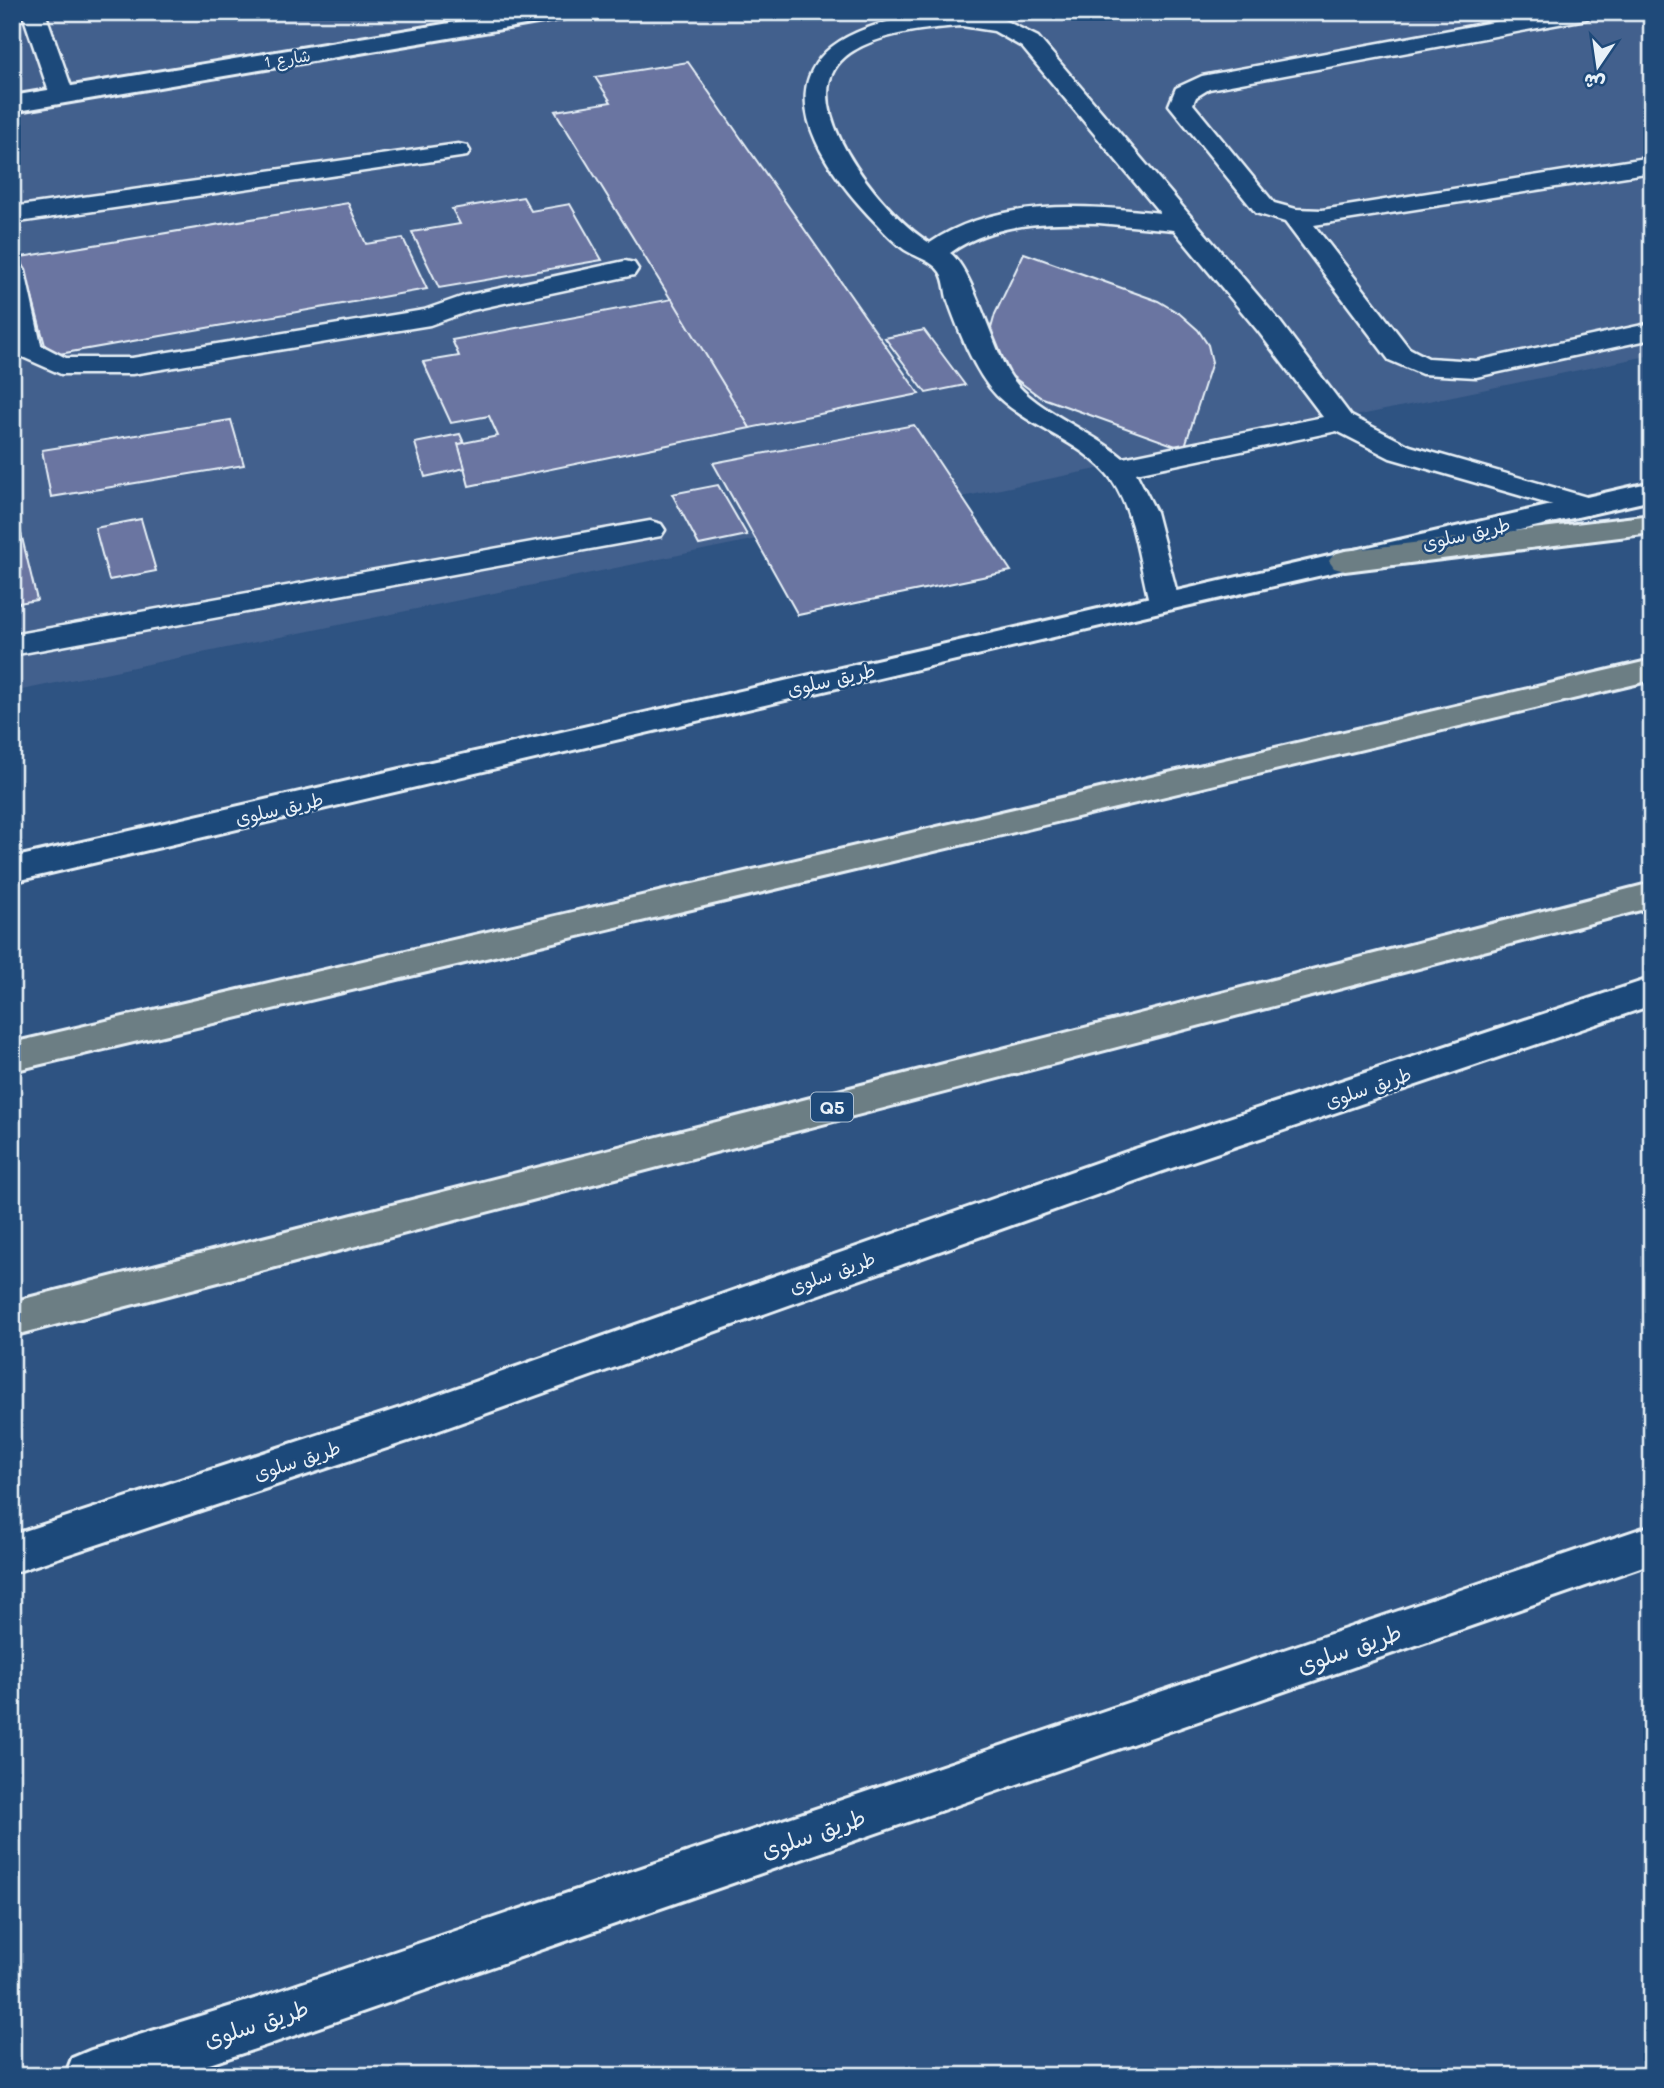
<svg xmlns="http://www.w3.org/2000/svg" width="1664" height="2088" font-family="Mali,'Playpen Sans Arabic',sans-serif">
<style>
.built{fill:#43608d}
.building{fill:#6a75a1;stroke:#e8f1f8;stroke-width:2}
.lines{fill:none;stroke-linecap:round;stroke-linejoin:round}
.lane-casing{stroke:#e8f1f8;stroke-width:5}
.street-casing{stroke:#e8f1f8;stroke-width:6}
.secondary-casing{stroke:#e8f1f8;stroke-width:6}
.highway-casing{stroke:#e8f1f8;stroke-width:6}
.lane{fill:#1f4a7a;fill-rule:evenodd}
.street{fill:#1f4a7a;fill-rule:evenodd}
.secondary{fill:#1f4a7a;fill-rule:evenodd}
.highway{fill:#6c7e84;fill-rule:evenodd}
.labels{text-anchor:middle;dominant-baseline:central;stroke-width:5;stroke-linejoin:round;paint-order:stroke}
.far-street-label{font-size:16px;fill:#e8f1f8;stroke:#1f4a7a}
.shield{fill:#1f4a7a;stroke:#acbfd2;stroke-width:2}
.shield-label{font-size:18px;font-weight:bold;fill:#e8f1f8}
.street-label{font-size:19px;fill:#e8f1f8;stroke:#1f4a7a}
.near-street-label{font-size:23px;fill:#e8f1f8;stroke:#1f4a7a}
</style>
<rect width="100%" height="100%" fill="#2e5382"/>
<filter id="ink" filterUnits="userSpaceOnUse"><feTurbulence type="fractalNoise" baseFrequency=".0143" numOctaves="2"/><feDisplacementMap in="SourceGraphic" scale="14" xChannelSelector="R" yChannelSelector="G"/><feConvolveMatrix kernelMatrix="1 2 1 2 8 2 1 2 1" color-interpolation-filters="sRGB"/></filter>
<g filter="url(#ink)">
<!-- built -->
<polygon class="built" points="12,12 1652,12 1652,355 12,692"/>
<!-- building -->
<g class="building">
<polygon points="109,12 160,12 111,19"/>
<polygon points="688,62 919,394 750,428 555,111 611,102 595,77"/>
<polygon points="523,197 531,211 570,204 602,260 439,288 412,232 460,224 452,209"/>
<polygon points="348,203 366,244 403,238 427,289 48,356 21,257"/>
<polygon points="1024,253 1158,301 1180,314 1198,330 1208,345 1212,362 1184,449 1040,397 1009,374 991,345 990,332 995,314"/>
<polygon points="672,299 750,428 469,486 458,444 498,436 489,416 451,423 423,362 459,356 452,340"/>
<polygon points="924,330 965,385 926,393 885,338"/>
<polygon points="231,420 244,465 51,497 42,450"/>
<polygon points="914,425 1011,571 798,615 713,463"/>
<polygon points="460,434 464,443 458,444 465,468 425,477 415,443"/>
<polygon points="718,485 747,535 699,545 672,494"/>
<polygon points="12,496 37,600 12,604"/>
<polygon points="141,519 156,571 109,580 95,528"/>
</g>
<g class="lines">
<defs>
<g id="lane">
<polygon points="22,12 45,12 74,95 71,100 53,100 50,95"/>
<path d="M958 12 998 17 1038 37 1278 319 1351 416 1410 446 1597 500 1602 506 1597 512 1587 515 1577 512 1390 458 1337 431 1136 473 1156 512 1179 601 1175 608 1164 610 1153 608 1149 601C1139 562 1135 514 1112 480 1084 442 1031 429 997 396 974 372 958 329 947 298 945 290 945 279 940 272 933 261 916 257 905 250 895 243 886 234 878 225 760 104 786 22 958 12ZM962 26 994 31 1022 47 1160 213C1084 205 996 198 930 243 889 219 805 120 834 70 854 35 926 28 962 26ZM1099 223 1174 230 1258 331 1323 417 1123 458C1090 429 1029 409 1008 372 992 343 971 268 950 253 994 222 1047 222 1099 223Z"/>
<polygon points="1547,12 1597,12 1586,19 1209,89 1196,97 1193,104 1274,203 1296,209 1322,210 1652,157 1652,172 1314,225 1409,348 1428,358 1476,361 1652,323 1652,339 1476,377 1422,374 1389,360 1285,222 1256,213 1169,105 1176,88 1202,76"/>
<polygon points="458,144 467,146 470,151 467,156 12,223 12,207"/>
<polygon points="625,261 634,263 638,269 634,275 472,310 430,325 132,374 61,374 18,355 12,339 12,263 21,265 25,271 41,345 66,358 132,358 424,310 464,296"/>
<polygon points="650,521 661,524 665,530 661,536 12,655 12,635"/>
</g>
<g id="street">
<polygon points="516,12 573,12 570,17 561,19 12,112 12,96"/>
<polygon points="1652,482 1652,500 1164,611 12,882 12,858"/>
<polygon points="1652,1525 1652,1563 270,2044 173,2076 65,2076 72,2058 91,2050 270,1994"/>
</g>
<polygon id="secondary" points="1652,978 1652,1005 1160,1172 423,1436 12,1573 12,1535 400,1408 1132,1150"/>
<g id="highway">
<polygon points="1652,515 1652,533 1345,571 1334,568 1329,561 1334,554 1345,551"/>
<polygon points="1652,660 1652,680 12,1071 12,1043"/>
<polygon points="1652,883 1652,907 12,1336 12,1302"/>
</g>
</defs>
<!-- lane casing -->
<use href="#lane" class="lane-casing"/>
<!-- street casing -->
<use href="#street" class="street-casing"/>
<!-- secondary casing -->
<use href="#secondary" class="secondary-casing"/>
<!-- highway casing -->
<use href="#highway" class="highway-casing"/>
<!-- lane -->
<use href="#lane" class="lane"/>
<!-- street -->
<use href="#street" class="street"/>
<!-- secondary -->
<use href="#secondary" class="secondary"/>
<!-- highway -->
<use href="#highway" class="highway"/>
</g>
</g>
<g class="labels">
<!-- far-street labels -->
<g class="far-street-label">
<text transform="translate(287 58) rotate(-9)">شارع 1</text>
</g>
<!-- shield labels -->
<rect class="shield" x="811" y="1092.5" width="42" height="29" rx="5"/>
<g class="shield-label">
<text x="832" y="1107">Q5</text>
</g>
<!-- street labels -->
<g class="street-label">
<text transform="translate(1466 533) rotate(-13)">طريق سلوى</text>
<text transform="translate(831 679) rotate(-13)">طريق سلوى</text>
<text transform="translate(279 808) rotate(-13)">طريق سلوى</text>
<text transform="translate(1368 1087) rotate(-19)">طريق سلوى</text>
<text transform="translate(832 1272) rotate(-20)">طريق سلوى</text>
<text transform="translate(297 1460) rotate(-18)">طريق سلوى</text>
</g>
<!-- near-street labels -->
<g class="near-street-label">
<text transform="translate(1349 1648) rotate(-19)">طريق سلوى</text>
<text transform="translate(813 1833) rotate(-19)">طريق سلوى</text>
<text transform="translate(256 2023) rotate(-18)">طريق سلوى</text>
</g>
</g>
<!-- margin -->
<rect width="1664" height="2088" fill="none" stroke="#1f4a7a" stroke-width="42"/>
<rect x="21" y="21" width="1622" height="2046" fill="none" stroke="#e8f1f8" stroke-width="2.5" filter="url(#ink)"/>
<!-- north arrow -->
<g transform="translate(1598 66) rotate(193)" stroke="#1f4a7a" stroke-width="5" paint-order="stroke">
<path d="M0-5L12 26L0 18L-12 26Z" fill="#e8f1f8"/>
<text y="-10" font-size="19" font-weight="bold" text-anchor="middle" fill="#e8f1f8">ش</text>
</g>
</svg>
